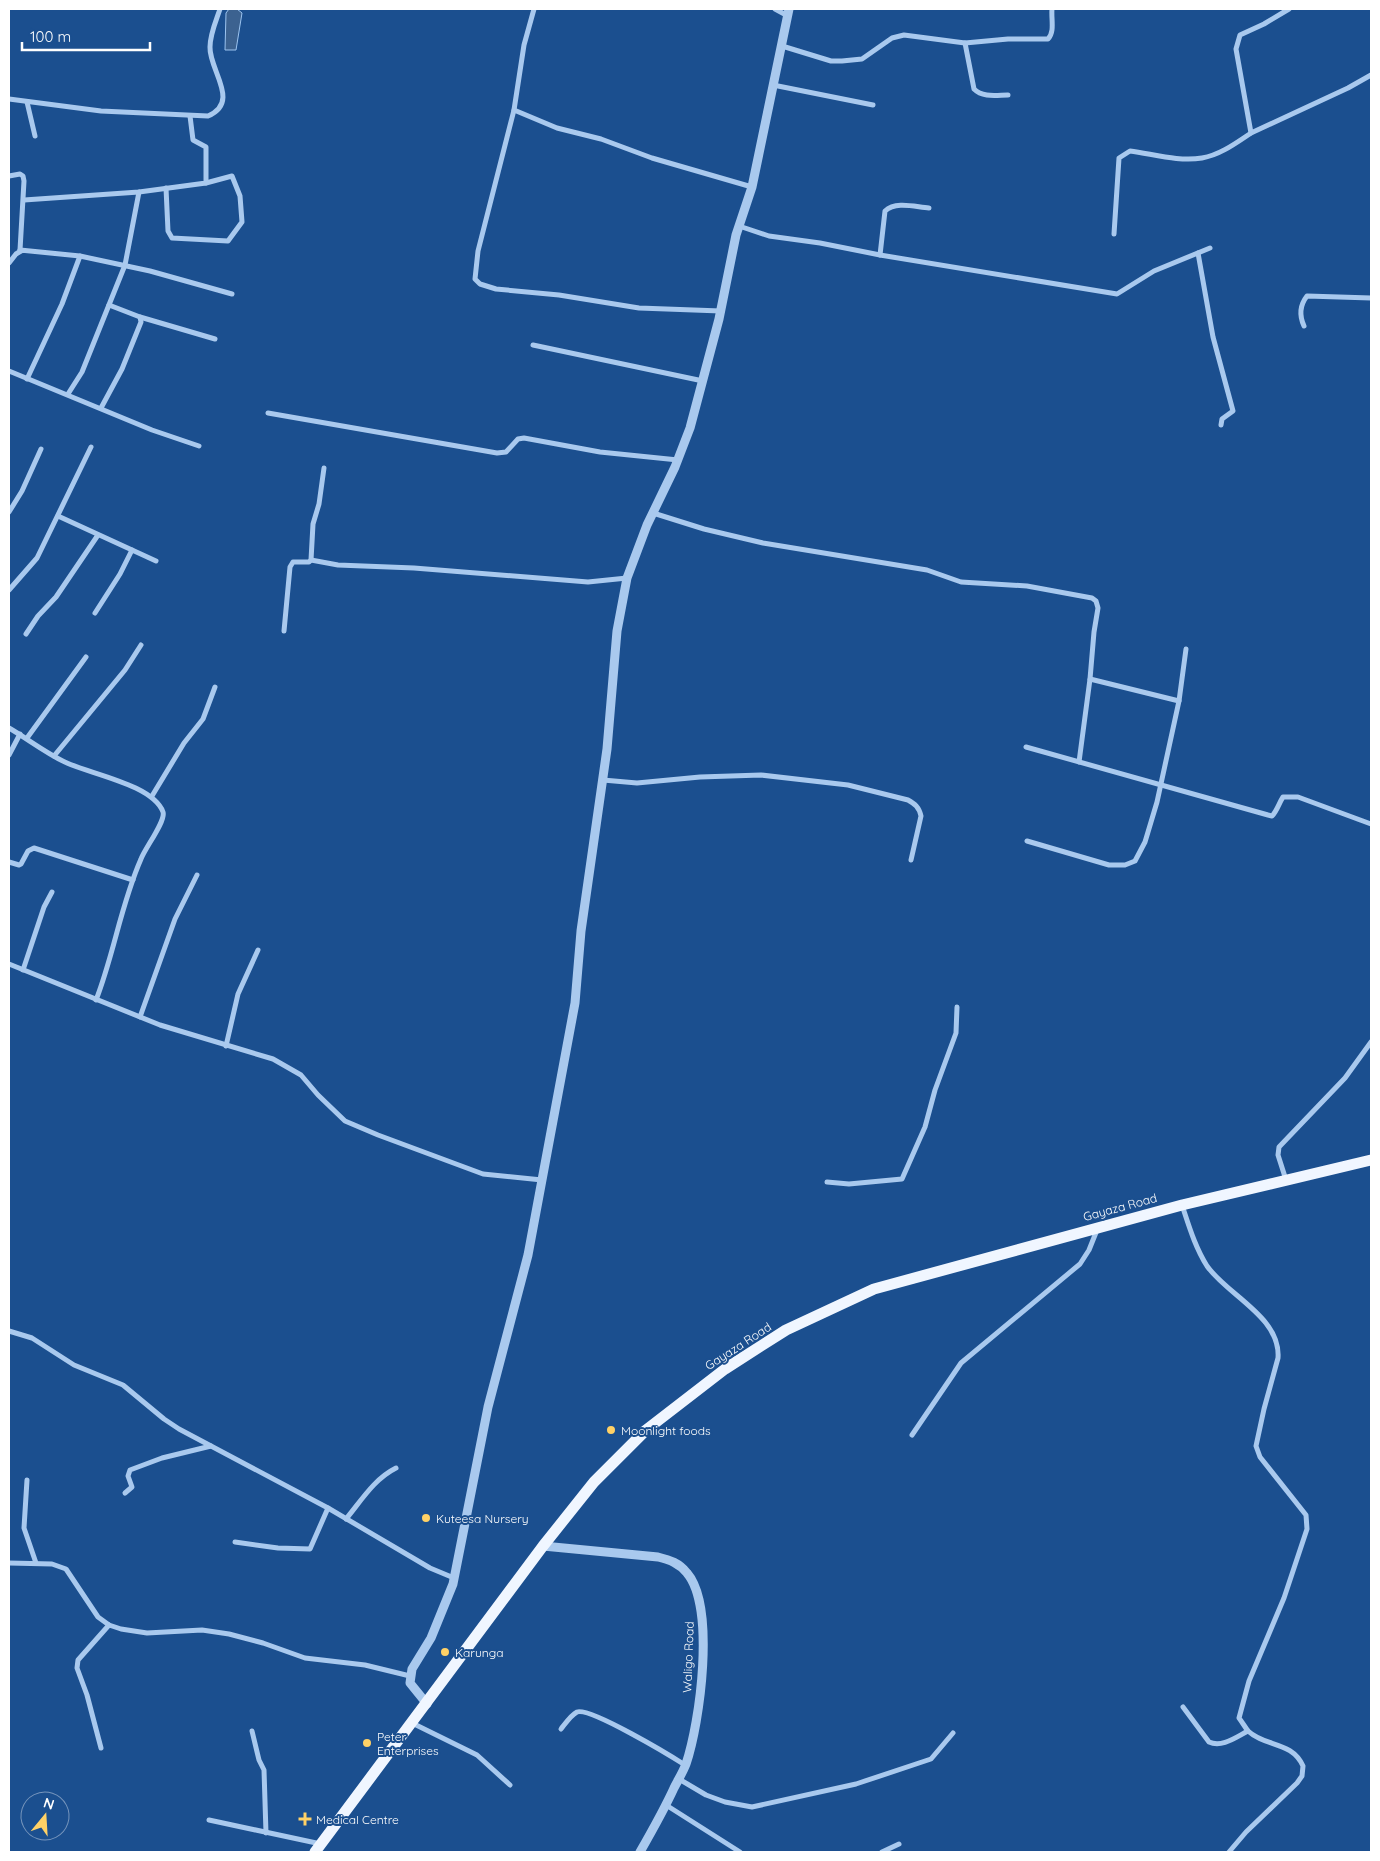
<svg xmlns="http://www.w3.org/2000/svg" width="1380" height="1861" font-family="Quicksand,sans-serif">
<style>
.water{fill:#3c6290;stroke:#9cc4f0}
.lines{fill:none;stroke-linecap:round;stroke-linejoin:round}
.minor{stroke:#a9c9ee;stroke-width:5}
.tertiary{stroke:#a9c9ee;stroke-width:9}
.primary{stroke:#f0f6ff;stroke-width:11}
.poi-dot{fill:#ffd166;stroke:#1b4f8f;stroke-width:2}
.labels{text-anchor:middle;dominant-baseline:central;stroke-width:4;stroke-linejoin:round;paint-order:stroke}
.street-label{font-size:12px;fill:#fff;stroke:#1b4f8f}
.poi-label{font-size:12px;fill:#fff;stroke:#1b4f8f;text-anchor:start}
</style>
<rect width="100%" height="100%" fill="#1b4f8f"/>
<!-- water -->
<polygon class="water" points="229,9 237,9 242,13 236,50 225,50 226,13"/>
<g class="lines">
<!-- minor -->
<g class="minor">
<polyline points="534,9 524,45 514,110 478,251 475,279 480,284 496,289 559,295 639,308 721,311"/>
<polyline points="775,9 788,16"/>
<polyline points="1289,9 1264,24 1240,35 1236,49 1251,133 1348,88 1371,75"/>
<path d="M965 43 974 89C983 98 997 95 1008 95"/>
<path d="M782 46 831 61H842L862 59 892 38 904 35 965 43 1008 39H1048C1055 32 1051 19 1052 9"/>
<polyline points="773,85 873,105"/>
<path d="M9 99 101 111 208 116C241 102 209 70 210 47 210 34 216 21 220 9"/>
<polyline points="27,102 35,136"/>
<polyline points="514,110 557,128 601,139 652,158 752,187"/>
<polyline points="9,176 20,174 23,176 24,181 20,250"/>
<polyline points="166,188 168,231 172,238 228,241 242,222 240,196 232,176 206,183"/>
<polyline points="24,200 139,192 206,183 206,147 193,140 190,116"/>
<path d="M739 226 769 236 820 243 880 255 885 211C896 201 915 207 929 208"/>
<path d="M1114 234 1119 158 1130 151C1153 154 1179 162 1202 158 1220 155 1236 143 1251 133"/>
<polyline points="1198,253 1213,337 1233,411 1222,419 1221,425"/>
<polyline points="880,255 1117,294 1154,271 1210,248"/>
<polyline points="9,263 16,254 21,251 20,250 80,256 150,271 232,294"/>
<polyline points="140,317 215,339"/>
<path d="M1304 326C1299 315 1300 305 1307 296L1371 298"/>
<polyline points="533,345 703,381"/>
<polyline points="9,371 152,430 199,446"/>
<polyline points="27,379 62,304 80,256"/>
<polyline points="68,394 82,372 125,265 139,192"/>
<polyline points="101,408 122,369 141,322 140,317 109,305"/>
<polyline points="268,413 497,453 506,452 518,439 524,438 600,452 678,460"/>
<polyline points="9,512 22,491 41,449"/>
<polyline points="653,513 704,529 763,543 927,570 961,582 1027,586 1092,598 1096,601 1098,608 1094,632 1090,679 1079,762"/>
<polyline points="58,516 156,561"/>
<polyline points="311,560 338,565 414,568 588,582 627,578"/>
<polyline points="9,590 37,558 91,447"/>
<polyline points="95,613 120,574 132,550"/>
<polyline points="284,631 290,567 293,562 309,562 311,560 313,524 319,504 324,468"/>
<polyline points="26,634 38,616 56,597 98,535"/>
<polyline points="1090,679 1179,701"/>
<path d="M9 728C28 739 47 754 67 763 91 774 153 785 163 812 166 821 145 848 141 859 121 904 114 954 96 1000"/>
<polyline points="27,738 86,657"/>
<path d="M1026 747 1268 815 1272 816C1277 811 1279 803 1283 797H1298L1371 824"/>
<polyline points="9,755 20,734"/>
<polyline points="54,756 125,670 141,645"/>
<path d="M603 780 637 783 700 777 761 775 848 785 908 800C915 804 919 807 921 816L911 860"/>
<polyline points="152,796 184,743 203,719 215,687"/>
<polyline points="1027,841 1109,865 1125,865 1135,861 1145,842 1157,802 1179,701 1186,649"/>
<polyline points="9,862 19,865 21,864 28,851 34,848 133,880"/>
<polyline points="9,964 160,1025 273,1059 301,1075 318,1095 345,1121 378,1135 483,1174 542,1180"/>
<polyline points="23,970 44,907 52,892"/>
<polyline points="140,1017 175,919 197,875"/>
<polyline points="226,1046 238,994 258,950"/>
<polyline points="1286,1180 1278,1155 1279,1147 1345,1078 1371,1042"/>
<polyline points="827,1182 849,1184 902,1179 925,1127 935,1090 956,1033 957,1007"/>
<path d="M1182 1205C1189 1226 1195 1247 1207 1266 1227 1295 1281 1317 1278 1358L1264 1409 1256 1446 1260 1457 1306 1515 1307 1529 1284 1598 1249 1681 1239 1718C1242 1722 1245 1727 1248 1731 1265 1747 1292 1741 1303 1766L1302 1776 1297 1783 1246 1832 1229 1852"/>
<polyline points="9,1331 32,1338 74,1365 123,1385 164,1419 179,1429 328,1508 430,1568 454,1578"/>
<polyline points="912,1435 961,1363 1080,1264 1089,1250 1097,1230"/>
<polyline points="27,1480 24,1528 36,1563"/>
<polyline points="125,1493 132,1487 128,1476 130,1470 162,1458 211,1446"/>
<path d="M346 1519C361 1501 374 1479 396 1468"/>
<polyline points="235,1542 278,1548 310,1549 328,1508"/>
<polyline points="9,1563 52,1564 66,1569 98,1617 109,1625 121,1629 147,1633 202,1630 229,1634 263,1643 305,1658 365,1665 410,1676"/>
<path d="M1183 1707 1209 1742C1222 1748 1236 1737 1248 1731"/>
<polyline points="412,1723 477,1755 510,1785"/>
<path d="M561 1729C565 1724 571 1715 577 1712 590 1707 671 1756 685 1765"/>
<polyline points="252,1731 259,1760 264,1770 266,1833"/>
<polyline points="101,1748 87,1695 77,1668 78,1660 109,1625"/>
<polyline points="679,1779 706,1795 725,1802 752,1807 856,1784 931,1759 953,1733"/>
<polyline points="666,1805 740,1852"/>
<polyline points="209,1820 321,1844"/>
<polyline points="882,1852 899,1844"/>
</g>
<!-- tertiary -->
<g class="tertiary">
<path d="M543 1546 658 1557C670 1560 679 1563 687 1573 716 1607 700 1723 686 1764 683 1772 678 1780 674 1788 664 1810 652 1831 640 1852"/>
<polyline points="427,1704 410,1683 412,1669 431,1638 453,1584 488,1407 528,1255 575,1003 581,931 607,749 617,631 627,578 647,525 675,467 690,428 719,319 736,235 752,187 789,9"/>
</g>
<!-- primary -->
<polyline class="primary" points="315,1852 543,1546 594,1482 646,1430 725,1369 786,1330 874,1289 1182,1205 1371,1160"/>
</g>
<!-- markers -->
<g class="poi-dot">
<circle cx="611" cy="1430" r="5"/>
<circle cx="426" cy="1518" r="5"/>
<circle cx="445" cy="1652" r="5"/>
<circle cx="367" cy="1743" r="5"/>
<path d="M302.5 1811.5h5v5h5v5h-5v5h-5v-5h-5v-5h5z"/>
</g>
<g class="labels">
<!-- street labels -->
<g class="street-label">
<text transform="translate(1120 1207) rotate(-15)">Gayaza Road</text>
<text transform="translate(738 1346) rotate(-33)">Gayaza Road</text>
<text transform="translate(688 1657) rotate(-88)">Waligo Road</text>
</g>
<!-- poi labels -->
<g class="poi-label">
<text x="621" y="1430">Moonlight foods</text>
<text x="436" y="1518">Kuteesa Nursery</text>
<text x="455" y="1652">Karunga</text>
<text x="377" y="1736">Peter<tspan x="377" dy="14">Enterprises</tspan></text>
<text x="316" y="1819">Medical Centre</text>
</g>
</g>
<!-- border -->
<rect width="1380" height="1861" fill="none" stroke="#ffffff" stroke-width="20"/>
<!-- north arrow -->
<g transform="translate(45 1816) rotate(18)"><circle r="24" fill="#1b4f8f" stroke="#7695bc"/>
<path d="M0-4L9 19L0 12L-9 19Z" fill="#ffd166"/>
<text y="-8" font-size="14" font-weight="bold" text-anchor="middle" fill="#ffffff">N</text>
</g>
<!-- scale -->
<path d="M22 42v8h128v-8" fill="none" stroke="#ffffff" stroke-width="2.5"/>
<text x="30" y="42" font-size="15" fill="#ffffff" stroke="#1b4f8f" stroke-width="4" paint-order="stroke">100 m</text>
</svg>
